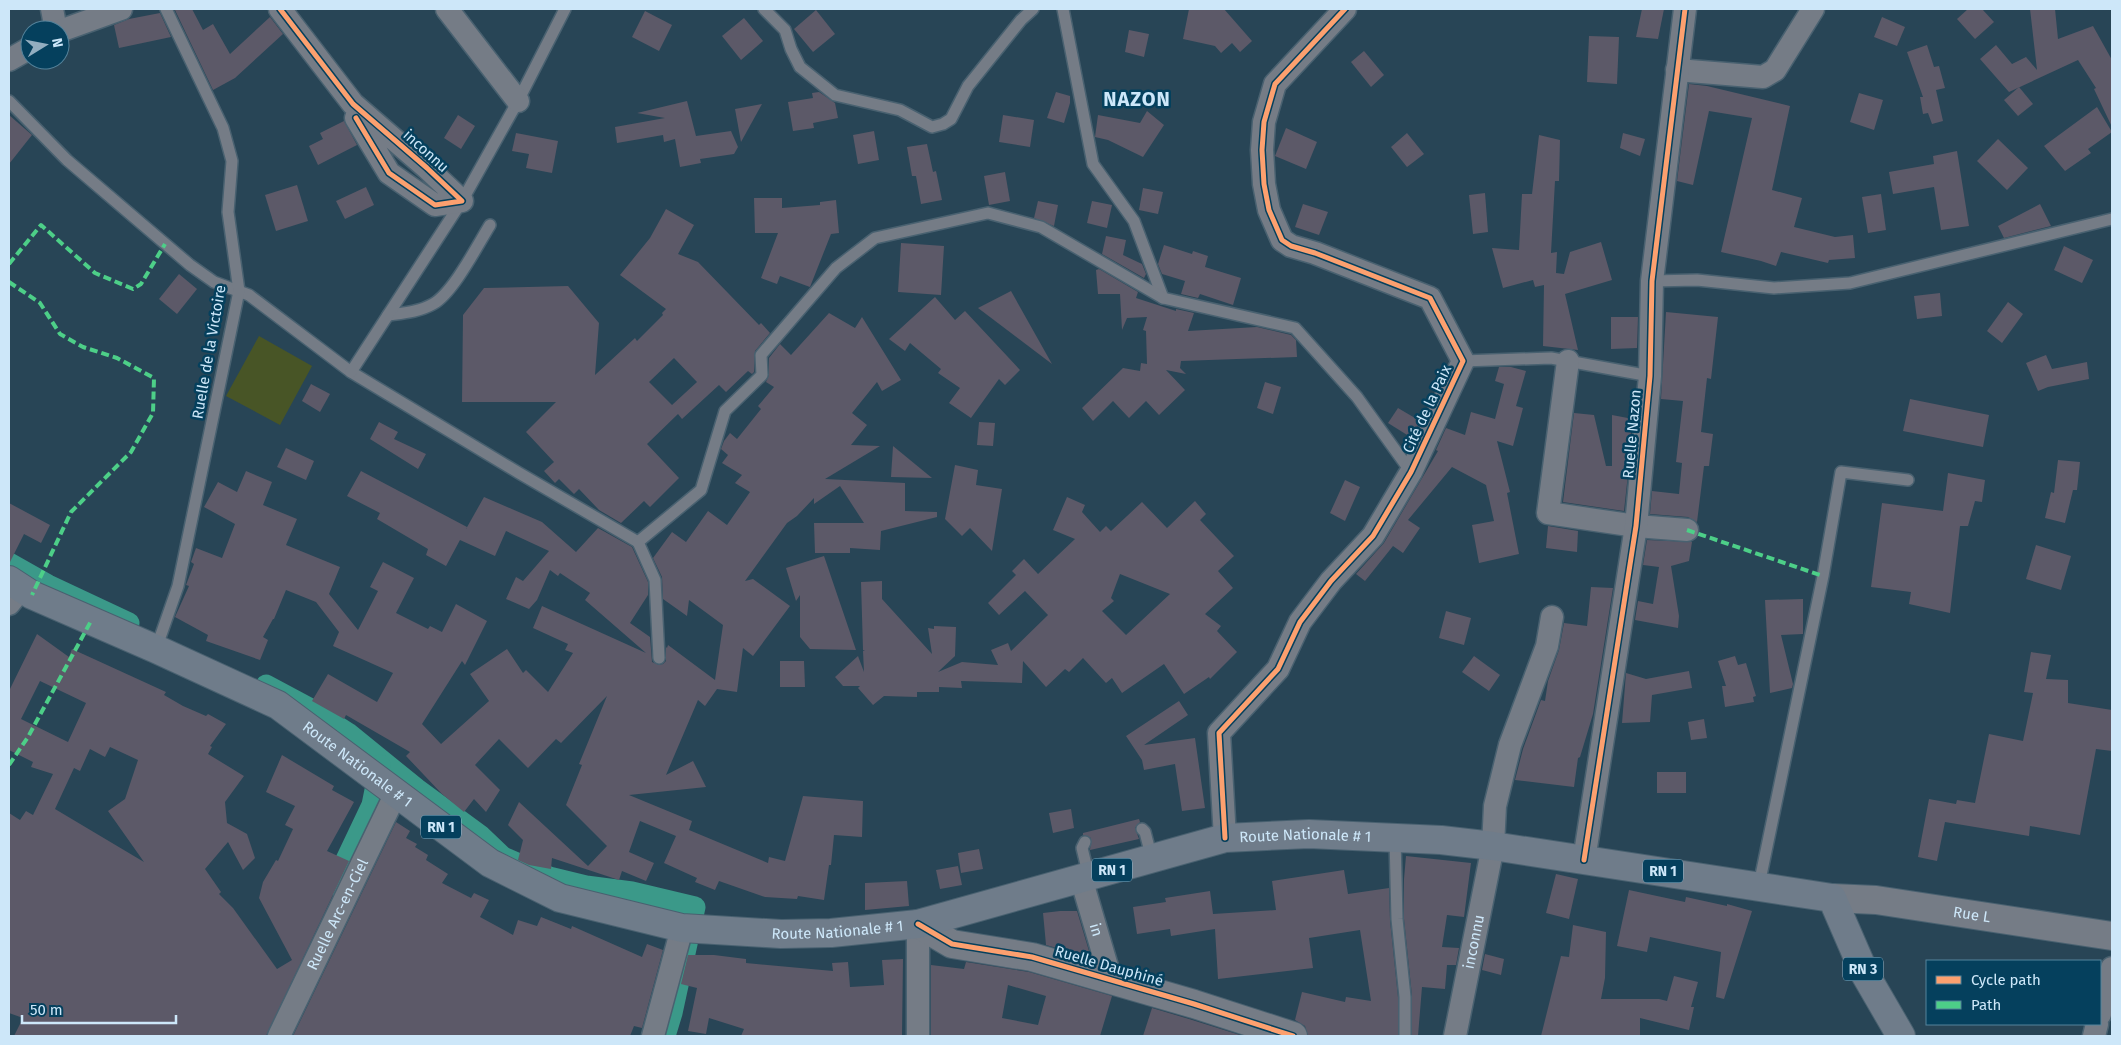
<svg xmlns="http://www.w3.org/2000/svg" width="2121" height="1045" font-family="'Fira Sans',sans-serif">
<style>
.green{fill:#485526}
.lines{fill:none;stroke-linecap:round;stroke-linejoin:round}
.canal{stroke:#3b9989;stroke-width:21}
.building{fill:#5c5968;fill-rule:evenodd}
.service-casing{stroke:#496170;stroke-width:14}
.minor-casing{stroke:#496170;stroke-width:25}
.tertiary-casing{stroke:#496170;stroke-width:30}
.primary-casing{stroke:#496170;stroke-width:30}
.service{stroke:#757c86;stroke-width:11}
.minor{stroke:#757c86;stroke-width:22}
.tertiary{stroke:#757c86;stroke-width:28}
.primary{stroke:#6f7c8a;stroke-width:28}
.quiet{stroke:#4dcf88;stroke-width:4;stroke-dasharray:8 4;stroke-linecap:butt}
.cycleway-casing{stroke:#05405d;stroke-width:8}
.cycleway{stroke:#fca06f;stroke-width:5}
.labels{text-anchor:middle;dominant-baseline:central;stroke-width:5;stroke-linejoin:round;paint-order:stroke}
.shield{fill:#05405d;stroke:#91b5ca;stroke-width:1}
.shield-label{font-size:14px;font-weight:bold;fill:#cde7f9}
.street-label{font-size:15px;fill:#cde7f9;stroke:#05405d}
.district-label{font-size:20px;font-weight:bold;letter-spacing:1px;fill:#cde7f9;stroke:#05405d}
</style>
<rect width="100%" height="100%" fill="#284556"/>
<!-- green -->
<polygon class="green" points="259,336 312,366 280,425 226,396"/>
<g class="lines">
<!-- canal -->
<g class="canal">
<polyline points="9,563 48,585 129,623"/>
<polyline points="266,685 309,708 348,733 417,789 481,836 503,857 549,877 586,886 632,892 695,907 672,1013 665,1036"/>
<polyline points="334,885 372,805 380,765"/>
</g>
</g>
<!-- building -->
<g class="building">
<polygon points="181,9 192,9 203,30 213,24 230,54 270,17 283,34 235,78 213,90 175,10"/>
<polygon points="1189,9 1224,9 1252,41 1240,52 1232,43 1221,53 1215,46 1183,39"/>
<polygon points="1642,9 1664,9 1658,39 1636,37"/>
<polygon points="1968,9 1982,9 1994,22 1975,39 1957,19"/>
<polygon points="2030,9 2055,9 2058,39 2093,26 2112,60 2112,127 2094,89 2096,88 2078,60 2009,92 1980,59 1996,45 2012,64 2026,57 2037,70"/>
<polygon points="816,10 835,34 813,52 794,29"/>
<polygon points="645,11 672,25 659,51 632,37"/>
<polygon points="160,13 171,37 119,48 114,25 129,19"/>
<polygon points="1882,17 1905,27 1897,46 1874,37"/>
<polygon points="744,18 763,41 741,60 722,36"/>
<polygon points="1129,30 1149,34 1144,57 1125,52"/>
<polygon points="1589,36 1619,37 1617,84 1587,82"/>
<polygon points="1927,45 1934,67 1939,66 1945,88 1936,90 1943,121 1932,124 1928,113 1923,114 1920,97 1923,97 1907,52"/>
<polygon points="1364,51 1384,75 1371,87 1351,62"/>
<polygon points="1689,84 1707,86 1790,106 1772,190 1802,198 1794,227 1835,237 1853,235 1855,258 1829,260 1828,263 1781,252 1776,266 1761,261 1721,252 1752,118 1709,111 1693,185 1677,181"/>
<polygon points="2019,87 2033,104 2018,116 2004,100"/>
<polygon points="819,92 835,103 838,118 813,123 814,128 793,131 788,102 813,98 812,93"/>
<polygon points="1056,92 1070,96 1070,103 1064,123 1047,118"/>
<polygon points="1859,93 1883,100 1874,130 1850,122"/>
<polygon points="687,101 696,136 731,131 738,147 734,154 700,159 701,163 680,167 675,139 664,142 663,135 617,143 615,127 665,118 637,113"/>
<polygon points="762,104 741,142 735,109"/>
<polygon points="2097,107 2112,132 2088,149 2091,153 2065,171 2044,146"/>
<polygon points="1147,111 1164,125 1143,157 1108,140 1095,137 1098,115 1140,123"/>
<polygon points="9,115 32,135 9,164"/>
<polygon points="458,115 475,126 461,149 444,138"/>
<polygon points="1003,115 1034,120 1030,147 999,142"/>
<polygon points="344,121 357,145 318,165 309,146 323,139 320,133"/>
<polygon points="1286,128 1317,142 1306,169 1275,156"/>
<polygon points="874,131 879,160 858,164 853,135"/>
<polygon points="516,133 558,141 552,173 526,168 529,154 512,151"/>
<polygon points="1407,133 1424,154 1407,167 1391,147"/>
<polygon points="1623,133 1645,139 1640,156 1620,148"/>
<polygon points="1539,135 1560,140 1559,181 1555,181 1551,253 1557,252 1556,273 1564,274 1570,252 1601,242 1612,280 1565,294 1578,350 1543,346 1544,285 1535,287 1533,280 1503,288 1492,248 1519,250 1522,194 1532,194"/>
<polygon points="1998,139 2028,168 2007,190 1977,161"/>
<polygon points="927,144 933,172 936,171 942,200 921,204 916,176 912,176 907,147"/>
<polygon points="1957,151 1969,226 1941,230 1934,187 1893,194 1889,172 1934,164 1933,156"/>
<polygon points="1005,172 1010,201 989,205 984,176"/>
<polygon points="297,185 308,221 276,231 265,195"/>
<polygon points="366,187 374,205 345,219 336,201"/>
<polygon points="1143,188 1163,192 1158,214 1139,210"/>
<polygon points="1485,193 1488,232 1473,234 1469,195"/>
<polygon points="1881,194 1886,230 1868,233 1862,197"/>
<polygon points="754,198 782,198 782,208 820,205 820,202 836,200 839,233 831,234 810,287 780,276 777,284 761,278 778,233 755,233"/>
<polygon points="1038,201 1058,205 1054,226 1034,218"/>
<polygon points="1092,201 1112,205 1107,228 1087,223"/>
<polygon points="1303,204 1328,212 1319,235 1295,227"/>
<polygon points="2040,204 2051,226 2004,238 1998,226"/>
<path d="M666 209 694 225 678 254 698 262 759 325 761 323 770 333 755 351 754 372 752 374 748 371 726 392 719 385 682 419 678 414 647 444 679 478 650 507 644 501 621 523 599 510 579 489 574 494 559 479 555 483 544 471 554 462 526 432 556 402H462L463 315 484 288 568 286 599 323 595 375 635 338 637 341 663 315 662 313 666 309 620 275 650 238ZM674 358 697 382 672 405 649 382Z"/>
<polygon points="1106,236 1126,240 1123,255 1142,264 1146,274 1144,278 1102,254"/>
<polygon points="901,243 944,246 941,295 898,292"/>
<polygon points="1164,245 1192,254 1193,251 1208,256 1205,267 1241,278 1233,305 1200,294 1198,298 1181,294 1185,281 1162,274 1158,264"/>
<polygon points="2064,246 2093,260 2082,283 2054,270"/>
<polygon points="1099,269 1138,292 1136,298 1176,311 1176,309 1194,313 1188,331 1257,327 1291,335 1296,340 1297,357 1181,361 1180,368 1186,374 1166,370 1185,390 1159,415 1146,401 1129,418 1113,401 1093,421 1082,408 1123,368 1140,371 1141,363 1147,364 1146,331 1143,330 1147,317 1127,318 1122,330 1120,294 1098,294 1096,270"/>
<polygon points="179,274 197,289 177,314 159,299"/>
<polygon points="1011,291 1052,364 978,308"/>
<polygon points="1940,293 1942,316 1917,319 1914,296"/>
<polygon points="935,297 955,320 965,311 1020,370 1005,385 999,379 971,418 949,403 960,388 938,373 941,369 910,343 905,351 889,339"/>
<polygon points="2008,302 2023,314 2002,343 1987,331"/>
<polygon points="1666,312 1718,317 1711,379 1707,378 1701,432 1713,434 1709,466 1704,466 1697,522 1688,517 1650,514 1652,491 1679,494 1682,463 1676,462 1683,401 1661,399"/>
<polygon points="829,313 855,328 862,317 901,380 882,391 877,382 852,413 867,425 851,445 880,446 825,479 905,483 905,511 937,512 937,517 881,531 880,550 850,548 850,553 815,553 814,523 864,523 840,486 814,504 814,498 797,516 787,523 745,581 753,579 790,606 753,656 743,648 737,692 717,689 705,706 698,700 666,775 693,761 706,787 629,795 692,821 689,830 768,863 769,857 785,861 803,796 863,801 862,837 834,835 831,865 829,865 824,900 798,896 797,899 765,897 719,881 715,890 695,882 697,878 664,863 676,836 640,821 629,852 654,863 646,881 622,871 619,880 552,858 551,869 529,865 518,860 523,840 508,825 519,802 588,866 607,846 566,805 582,765 579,764 607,696 561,743 556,739 528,768 499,739 475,765 500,790 486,812 474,799 464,812 442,794 406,756 410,752 346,715 344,719 312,701 328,674 377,702 393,673 333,646 339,632 316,602 286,590 274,619 273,619 263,637 268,640 260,660 206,641 208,635 175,617 189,586 186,585 194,564 191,562 196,548 222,558 235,524 204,507 218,482 237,492 246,471 272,482 263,505 297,519 286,545 340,567 329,594 358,630 378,591 370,587 383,562 414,578 396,613 428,629 430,626 442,632 456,604 487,621 465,665 462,661 422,724 441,744 489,701 470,674 507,649 523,673 526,670 548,692 573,653 565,650 568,644 533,628 542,606 646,653 585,600 590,593 560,573 558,576 550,570 537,600 529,609 506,599 516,577 523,581 549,551 506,531 495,556 460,540 446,566 426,555 428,549 377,519 380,513 347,496 361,471 467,527 466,529 484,497 542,522 576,552 598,528 632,547 648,582 648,595 630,623 650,637 652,662 659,665 663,664 666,661 666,647 667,648 668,645 715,680 723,625 689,600 687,616 663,599 662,577 653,558 672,532 686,542 708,511 727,525 750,492 735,483 742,475 722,463 728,455 721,449 724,441 730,433 737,439 761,409 758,406 774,387 766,382 769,375 769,358 780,344 791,355"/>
<polygon points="1611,317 1638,317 1637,348 1611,349"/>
<polygon points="2046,355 2052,369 2087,362 2089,379 2048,387 2038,391 2026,363"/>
<polygon points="1499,367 1511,367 1526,371 1516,406 1523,408 1513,446 1497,441 1510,492 1507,493 1519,554 1479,563 1472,525 1494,521 1486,485 1452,467 1408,520 1420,528 1403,553 1393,546 1365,581 1356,574 1384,543 1438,451 1436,450 1446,428 1465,435 1471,412 1495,419 1504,384 1495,381"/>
<polygon points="1265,382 1281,387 1273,414 1257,408"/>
<polygon points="311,384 330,394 320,412 302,401"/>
<polygon points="1910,399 1989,415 1983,447 1903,431"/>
<polygon points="1398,408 1420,421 1412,438 1388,423"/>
<polygon points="1574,413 1594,415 1606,466 1612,466 1612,415 1633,419 1626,464 1629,465 1624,511 1563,502"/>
<polygon points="379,422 398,432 394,439 426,454 418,469 370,439"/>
<polygon points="979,422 995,423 993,446 977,445"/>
<polygon points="893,446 932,478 891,477"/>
<polygon points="286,448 314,461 306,480 277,467"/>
<polygon points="2058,460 2080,462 2077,490 2073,490 2065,523 2045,518 2051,492 2054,493"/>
<polygon points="955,465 978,470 976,485 1002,489 992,551 970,528 962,536 945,519"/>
<polygon points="1948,473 1985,480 1982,502 1975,501 1968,526 1960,526 1950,613 1909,604 1911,592 1871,587 1882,503 1943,511"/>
<polygon points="1345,480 1360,487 1345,521 1330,513"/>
<path d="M1067 497 1085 505 1082 512 1100 532 1106 526 1111 531 1142 502 1167 528 1195 501 1206 514 1200 520 1234 556 1218 571 1233 588 1205 614 1221 626 1217 631 1237 652 1210 679 1209 677 1184 694 1164 664 1122 693 1112 678 1106 683 1083 658 1069 672 1065 669 1046 687 1023 661 1022 683 961 681 962 688 939 687V692H917V697L884 696 873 705 858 688 860 686H843L835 677 858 656 864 672 863 651 865 650H863L861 582 882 581V599L932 654 928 628 934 629V626L956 627 955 656 938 672 962 662 998 665 991 650 1008 643 1011 651 1048 615 1025 591 999 615 988 603 1016 575 1012 571 1024 559 1038 574 1075 539 1053 530ZM1120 574 1170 594 1126 635 1102 611 1114 601 1111 598Z"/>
<polygon points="9,503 50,525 41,543 24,534 9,564"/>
<polygon points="1548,526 1578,531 1577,552 1546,548"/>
<polygon points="1647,540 1692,542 1689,561 1671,566 1679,616 1678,628 1635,620 1638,601 1653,604 1659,567 1643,565"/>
<polygon points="2036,545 2071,556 2061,590 2026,579"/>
<polygon points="824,556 856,650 810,649 800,637 800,595 796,601 786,568"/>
<polygon points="1591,587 1613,588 1593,714 1580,757 1578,758 1574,787 1515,780 1523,749 1541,700 1545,701 1548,681 1559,650 1564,623 1587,626"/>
<polygon points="1803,599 1803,634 1781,635 1793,684 1792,688 1770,693 1765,600"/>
<polygon points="1446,611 1471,618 1464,645 1439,638"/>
<path d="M37 634 69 657 72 649 166 692 164 695 183 706 206 716 208 714 226 724 210 746 212 747 208 754 244 776 225 802 227 823 247 834 255 858 243 870 228 842 205 869 221 892 219 894 233 908 277 969 292 960 259 898 263 882 276 860 278 861 293 829 285 825 295 806 266 792 282 755 334 786 332 790 354 802 327 851 349 861 266 1036H14L23 1018 9 1013V813L20 820 26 811 33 815 53 774 31 767 33 762 9 750V691ZM40 681 86 703 68 742 21 719ZM110 747 138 760 125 799 108 811 144 862 55 809 74 768 80 771 90 749 105 757Z"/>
<polygon points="2031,652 2051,655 2046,679 2068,680 2068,703 2112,710 2112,751 2096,749 2080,835 2030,826 2029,836 1945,822 1937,861 1918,857 1929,799 1956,804 1957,800 1975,803 1989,734 2023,741 2033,693 2024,692"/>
<polygon points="1474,656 1500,675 1489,691 1462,672"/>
<polygon points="1735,656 1738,665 1746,663 1756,696 1753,697 1754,702 1725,707 1722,686 1726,686 1718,661"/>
<polygon points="780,661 804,661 805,687 780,687"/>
<polygon points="1689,671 1692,688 1652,695 1650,722 1622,723 1626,673 1646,679"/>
<polygon points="1179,701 1188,715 1144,745 1195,738 1205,808 1182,811 1175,764 1144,770 1142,760 1126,736"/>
<polygon points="1704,719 1707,738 1691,740 1688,722"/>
<rect x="1657" y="772" width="29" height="21"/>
<polygon points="1071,809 1074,828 1053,833 1049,813"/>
<polygon points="1139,819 1140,822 1135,828 1139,839 1090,850 1091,838 1083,835 1083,833"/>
<polygon points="396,822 410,831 406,838 417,844 415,847 428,855 426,860 448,874 442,883 471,898 474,893 489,900 480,917 513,935 518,920 537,926 541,917 571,929 572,926 642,957 647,944 663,950 642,1028 634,1026 630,1036 293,1036"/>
<polygon points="979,849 983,869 961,873 958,853"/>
<polygon points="1406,856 1471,863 1464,917 1447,915 1442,947 1459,948 1456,965 1447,965 1445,989 1422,987 1418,1036 1412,1036 1412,996 1404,919 1404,879"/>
<polygon points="958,866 962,885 940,889 936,870"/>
<polygon points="1344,870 1348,894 1389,888 1390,920 1398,997 1398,1036 1308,1036 1305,1026 1295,1020 1302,992 1345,1002 1346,997 1371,1001 1360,930 1309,938 1313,968 1218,979 1215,929 1171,936 1170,929 1137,934 1133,907 1166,902 1165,898 1210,891 1213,914 1276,910 1272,881"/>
<polygon points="1556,874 1578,879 1569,919 1546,913"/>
<polygon points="907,881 909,906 865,910 865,883"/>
<polygon points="1629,890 1685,902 1686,897 1727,906 1727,904 1752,911 1724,999 1716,997 1721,952 1650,937 1647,952 1617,946"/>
<polygon points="1060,911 1077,911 1089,951 1089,957 1046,945 1043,913"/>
<polygon points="1573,925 1606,932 1605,978 1601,999 1659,999 1667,1001 1674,976 1698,982 1691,1007 1694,1007 1689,1030 1640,1018 1640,1036 1541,1036 1561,956 1569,957"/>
<polygon points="1485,954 1504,959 1501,975 1482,970"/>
<polygon points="688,955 714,955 746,959 746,963 833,971 832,963 848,962 850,987 884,985 882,960 903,959 902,1036 741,1036 744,1029 709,1018 706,1034 688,1031 697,988 681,984"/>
<path d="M966 962 1029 972 1112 996 1100 1036H931V965L964 969ZM1008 985 1046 996 1038 1025 1002 1018Z"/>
<polygon points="1152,1008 1189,1019 1243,1036 1143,1036"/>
</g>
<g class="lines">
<defs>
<g id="service">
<polyline points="764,9 785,30 791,49 800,67 835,95 900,110 932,127 943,124 951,119 968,86 1021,20 1033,9"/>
<polyline points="1063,9 1093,164 1134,221 1163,298"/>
<polyline points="9,101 67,160 190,265 214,282 249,295 351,372 519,473 638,542"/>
<polyline points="1652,281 1697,280 1774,288 1850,283 2112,219"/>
<path d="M388 315C403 313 419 312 433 304 453 293 477 246 490 225"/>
<polyline points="1463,361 1551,358 1650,376"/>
<polyline points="351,372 462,201 518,101 565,9"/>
<polyline points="156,649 178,586 239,291 228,212 232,161 223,128 166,9"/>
<polyline points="659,658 655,580 638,542 701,490 725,411 762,375 761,355 836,268 875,238 988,213 1041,227 1163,298 1295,328 1357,397 1411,472"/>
<polyline points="1142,829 1145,832 1152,859"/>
<polyline points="1395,838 1397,919 1405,997 1405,1036"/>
<polyline points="1085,842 1082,848 1089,877"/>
<polyline points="1759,885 1823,576 1841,472 1908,480"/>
</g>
<g id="minor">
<polyline points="52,9 56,30"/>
<polyline points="280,9 353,104 427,168 462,201 435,205 389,173 356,118"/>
<polyline points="447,9 518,101"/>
<polyline points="60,31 121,9"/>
<polyline points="9,60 30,48"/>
<polyline points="1677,70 1763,77 1775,70 1813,9"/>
<polyline points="1568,361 1548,513 1636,526 1687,530"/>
<polyline points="9,604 21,589"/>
<polyline points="1225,838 1219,733 1278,669 1300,622 1331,581 1373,536 1411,472 1463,361 1430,298 1315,253 1291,246 1282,240 1269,210 1264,184 1262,150 1264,122 1275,84 1345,9"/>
<polyline points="1584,860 1636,526 1650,376 1652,281 1685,9"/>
<path id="s1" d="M1081 878 1111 980"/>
<polyline points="918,924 918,1036"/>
<polyline points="2100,1014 2112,968"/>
<path id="s2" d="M279 1036 396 793"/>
<polyline points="653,1036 682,928"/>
<path id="s3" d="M1455 1036 1493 846 1495 806 1510 745 1547 646 1552 617"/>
<polyline points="2094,1036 2097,1024"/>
</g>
<g id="tertiary">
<path id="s4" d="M1832 898 1876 900 2112 936"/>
<polyline points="918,924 952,944 1032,957 1194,1004 1293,1036"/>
</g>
<g id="primary">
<path id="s5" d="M9 580 32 595 156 649 278 705 490 863 560 898 682 928 781 934 831 933 918 924 1225 838 1309 834 1441 840 1493 846 1832 898 1865 974 1901 1036"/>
</g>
</defs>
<!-- service casing -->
<use href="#service" class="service-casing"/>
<!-- minor casing -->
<use href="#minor" class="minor-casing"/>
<!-- tertiary casing -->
<use href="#tertiary" class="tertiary-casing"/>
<!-- primary casing -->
<use href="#primary" class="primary-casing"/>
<!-- service -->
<use href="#service" class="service"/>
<!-- minor -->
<use href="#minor" class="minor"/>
<!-- tertiary -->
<use href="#tertiary" class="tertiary"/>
<!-- primary -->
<use href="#primary" class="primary"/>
<!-- quiet -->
<g class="quiet">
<polyline points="9,264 41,225 95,273 133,289 141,284 165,244"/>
<polyline points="9,282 40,303 60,334 83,347 117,358 154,378 153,413 131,452 71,512 32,595"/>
<polyline points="1687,530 1823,576"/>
<polyline points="9,765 28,737 91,621"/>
</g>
<defs>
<g id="cycleway">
<polyline points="280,9 353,104 427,168 462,201 435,205 389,173 356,118"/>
<polyline points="1225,838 1219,733 1278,669 1300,622 1331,581 1373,536 1411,472 1463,361 1430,298 1315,253 1291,246 1282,240 1269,210 1264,184 1262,150 1264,122 1275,84 1345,9"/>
<polyline points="1584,860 1636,526 1650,376 1652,281 1685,9"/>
<polyline points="918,924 952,944 1032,957 1194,1004 1293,1036"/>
</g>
</defs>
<!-- cycleway casing -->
<use href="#cycleway" class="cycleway-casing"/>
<!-- cycleway -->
<use href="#cycleway" class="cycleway"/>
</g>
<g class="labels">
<!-- shield labels -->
<g class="shield">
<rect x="421" y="815.5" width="40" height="23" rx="4"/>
<rect x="1092" y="858.5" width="40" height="23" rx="4"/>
<rect x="1643" y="859.5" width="40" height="23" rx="4"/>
<rect x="1843" y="957.5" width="40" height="23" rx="4"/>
</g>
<g class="shield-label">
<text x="441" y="827">RN 1</text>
<text x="1112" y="870">RN 1</text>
<text x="1663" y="871">RN 1</text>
<text x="1863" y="969">RN 3</text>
</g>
<!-- street labels -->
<g class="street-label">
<text transform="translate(426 151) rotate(42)">inconnu</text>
<text transform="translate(209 352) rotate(-80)">Ruelle de la Victoire</text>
<text transform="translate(1427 409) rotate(-65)">Cité de la Paix</text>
<text transform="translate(1632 434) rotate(-85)">Ruelle Nazon</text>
<text stroke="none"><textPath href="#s5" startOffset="396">Route Nationale # 1</textPath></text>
<text stroke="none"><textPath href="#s5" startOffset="1401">Route Nationale # 1</textPath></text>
<text stroke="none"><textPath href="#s2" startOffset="135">Ruelle Arc-en-Ciel</textPath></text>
<text stroke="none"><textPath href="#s4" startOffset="141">Rue L</textPath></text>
<text stroke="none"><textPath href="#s5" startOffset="921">Route Nationale # 1</textPath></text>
<text stroke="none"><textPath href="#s1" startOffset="54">in</textPath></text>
<text stroke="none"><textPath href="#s3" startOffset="96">inconnu</textPath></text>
<text transform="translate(1109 966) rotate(16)">Ruelle Dauphiné</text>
</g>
<!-- district labels -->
<g class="district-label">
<text x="1137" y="99">NAZON</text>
</g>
</g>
<!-- border -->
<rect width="2121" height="1045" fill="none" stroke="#cde7f9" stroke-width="20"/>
<!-- legend -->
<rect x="1926" y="960" width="175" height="65" fill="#05405d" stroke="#55839b"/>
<rect x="1936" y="976" width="25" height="8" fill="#fca06f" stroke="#55839b"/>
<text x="1971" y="985" font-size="15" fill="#cde7f9">Cycle path</text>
<rect x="1936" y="1001" width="25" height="8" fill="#4dcf88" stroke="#55839b"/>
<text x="1971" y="1010" font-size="15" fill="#cde7f9">Path</text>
<!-- north arrow -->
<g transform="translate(45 45) rotate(80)"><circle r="24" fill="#05405d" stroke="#55839b"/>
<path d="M0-4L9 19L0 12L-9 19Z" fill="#93aec0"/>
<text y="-8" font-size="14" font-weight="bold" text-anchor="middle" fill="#cde7f9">N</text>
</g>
<!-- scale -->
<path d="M22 1015v8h154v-8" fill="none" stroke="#cde7f9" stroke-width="2.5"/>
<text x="30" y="1015" font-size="15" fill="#cde7f9" stroke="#05405d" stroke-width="4" paint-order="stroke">50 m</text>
</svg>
